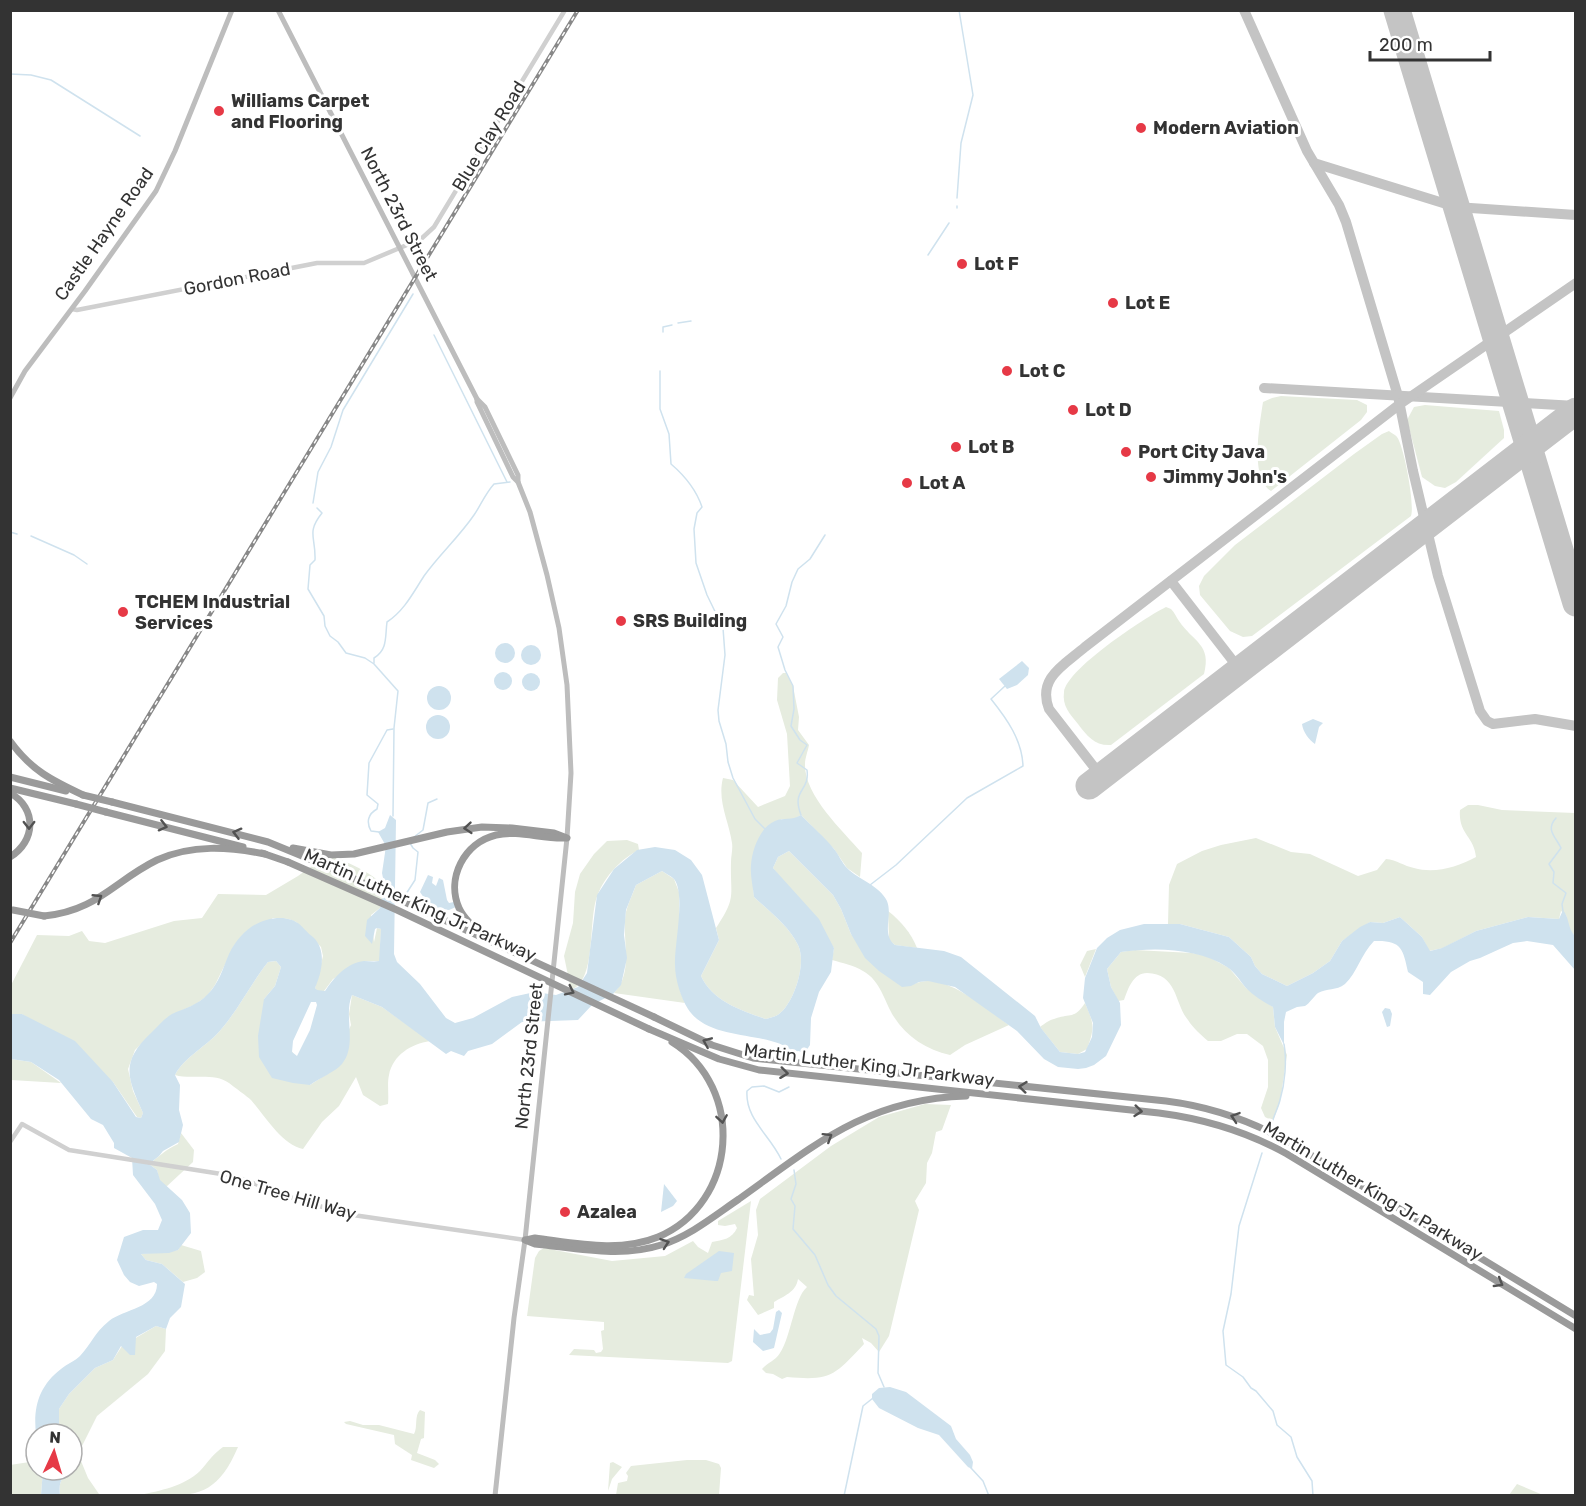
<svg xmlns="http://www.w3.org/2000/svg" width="1586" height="1506" font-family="Rubik,sans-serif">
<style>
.green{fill:#e6ecdf}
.water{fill:#cfe2ee;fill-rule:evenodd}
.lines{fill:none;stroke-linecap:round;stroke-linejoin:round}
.stream{stroke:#cfe2ee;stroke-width:1.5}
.taxiway{stroke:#c4c4c4;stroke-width:10}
.runway{stroke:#c4c4c4;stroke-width:27}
.tertiary{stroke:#d0d0d0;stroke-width:4.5}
.secondary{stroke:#bdbdbd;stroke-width:5}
.motorway{stroke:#9a9a9a;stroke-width:7}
.rail-casing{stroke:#888;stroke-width:4}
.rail{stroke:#fff;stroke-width:1.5;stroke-dasharray:4.5;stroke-linecap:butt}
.motorway-bridge{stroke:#9a9a9a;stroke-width:7}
.oneway{stroke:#525252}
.poi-dot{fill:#e63946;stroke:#fff;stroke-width:2}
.labels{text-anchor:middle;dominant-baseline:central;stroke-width:6;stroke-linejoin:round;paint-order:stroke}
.poi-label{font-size:18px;font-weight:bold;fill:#333;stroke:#fff;text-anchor:start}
.street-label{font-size:18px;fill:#333;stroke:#fff}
</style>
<rect width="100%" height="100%" fill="#fff"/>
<!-- green -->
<g class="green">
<path d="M1281 396 1357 400 1367 405V412L1361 420 1271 491C1249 478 1260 423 1263 402L1272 398Z"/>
<polygon points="1425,405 1499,411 1504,430 1504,438 1456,482 1445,488 1435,486 1422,477 1407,420 1414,407"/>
<path d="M1389 431C1391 433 1396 435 1397 437 1404 446 1415 505 1411 516L1252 636 1243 637 1230 631 1200 595 1199 586 1204 576 1235 545 1354 454 1382 434Z"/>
<path d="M1166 607 1171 609C1175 613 1176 617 1179 621 1193 642 1212 644 1204 674L1111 745C1095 746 1087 736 1078 724 1070 714 1062 706 1064 692 1067 669 1144 618 1166 607Z"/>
<path d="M783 673H786L793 686 799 717 798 730 809 745C808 751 805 758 805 764 804 795 842 830 862 853L860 877 847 868 834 849 801 815 792 820 781 819 753 884 754 897C769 911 789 926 798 945 807 963 794 1003 779 1014 775 1017 769 1018 766 1019 742 1011 712 1001 701 976L719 940 716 928C737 897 730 896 731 862 731 856 733 849 732 843 729 821 717 801 723 778L733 780 758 807 785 796 790 786 787 734 777 700 778 678Z"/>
<path d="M1468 805H1478L1502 810 1575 813V936L1569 929 1566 915 1561 911 1559 919 1528 917 1476 931 1443 948 1429 951 1422 937 1400 917 1383 923 1370 922 1342 941 1330 961 1313 973 1287 986 1262 974 1255 966 1251 957 1229 937 1180 924H1168L1169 885 1177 864 1202 851 1221 845 1256 838 1291 852 1310 854 1358 876 1377 870 1386 859C1397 860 1404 866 1414 868 1435 874 1457 867 1476 857 1474 836 1458 834 1460 810Z"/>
<path d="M627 840 638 844 639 850C622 858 605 876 598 894 587 919 598 979 571 990L564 956 573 923 575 892 580 874 594 854 607 841Z"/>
<path d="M789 851 833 895 841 909 851 934 891 978 902 986C911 986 919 981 928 981 955 981 988 1010 1009 1025L965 1045 950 1055C927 1050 907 1037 894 1017 884 1001 881 981 863 971 854 965 842 963 832 960L834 948 773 868 778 857Z"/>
<path d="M327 855C348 862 370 871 385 887L380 908 371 915 374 942 377 928 381 929 380 961H366L333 979 324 991H317L315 988 323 956 321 947 296 922 289 919 273 918 235 944 215 985 207 996 196 1004 170 1016 135 1050 128 1069 133 1091 143 1113 141 1118 137 1117 113 1082 22 1014H11L10 987 37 935 69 936 82 931 89 941 105 943 174 921 202 918 218 894 266 895 298 876Z"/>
<path d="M662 871 674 879 679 892 680 991 685 1003 614 993C635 971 621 939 626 912 628 903 633 894 636 885Z"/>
<path d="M888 911C901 921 911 933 917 948L895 945 889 940Z"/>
<polygon points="1096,949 1085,977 1080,965 1087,951"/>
<path d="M1135 950 1192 953 1207 956 1229 968 1246 988 1273 1007 1275 1027 1287 1055 1280 1102 1273 1121 1265 1117 1261 1108 1268 1087V1060L1263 1046 1247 1034H1237L1221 1041H1208C1201 1035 1193 1028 1188 1020 1174 1003 1178 974 1147 973 1133 973 1128 989 1124 1000L1118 1001 1111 987 1107 969 1121 952Z"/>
<path d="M276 961 281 967 275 986 264 999 310 1085 330 1072 351 1025 349 1014 352 995 382 1007 430 1041C411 1044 393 1055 389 1075 387 1084 389 1094 388 1104L380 1106 363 1095 356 1077 339 1106 322 1122 303 1149C282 1145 265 1116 251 1100 248 1097 234 1087 229 1083 214 1072 190 1080 175 1075 183 1059 203 1048 216 1035 237 1013 249 986 268 962Z"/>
<path d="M1085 1003C1094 1024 1095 1027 1087 1049L1078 1054 1060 1052 1040 1027C1044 1024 1049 1020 1054 1019 1069 1013 1074 1020 1085 1003Z"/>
<polygon points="11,1059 31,1062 61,1083 11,1080"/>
<path d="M925 1104 951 1105 942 1130 936 1132 932 1153 927 1163 926 1183 915 1201 919 1210 889 1336 879 1352 871 1343 862 1338 864 1344C834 1376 831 1381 787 1377L782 1379 773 1374 766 1373 762 1369C768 1362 775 1361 780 1353 791 1337 794 1298 807 1287L798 1279C796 1292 784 1296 774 1302V1308L758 1315 747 1300 749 1295 754 1296 751 1259 758 1235 756 1210 760 1199 831 1146 879 1117Z"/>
<path d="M181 1133 194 1150 193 1162 166 1187 159 1180 157 1170 149 1164C160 1156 165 1150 178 1144Z"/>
<path d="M751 1201 732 1361 728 1363 569 1355 574 1349 594 1350 596 1353 601 1352 603 1349 601 1331 604 1330V1322L527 1316 535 1258 539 1251 544 1248 612 1261 665 1256 693 1241 698 1247 708 1253 712 1242C723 1240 732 1239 737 1228L735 1224 725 1226 718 1225V1221Z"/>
<polygon points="181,1245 201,1251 205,1272 197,1278 183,1282 162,1264 146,1260 141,1254 178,1250"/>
<path d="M156 1326 166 1329 165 1351 148 1374 97 1416 82 1446 81 1461 88 1478 99 1494 103 1495H60C59 1483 60 1477 73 1471L74 1468 72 1466V1434H59V1409L69 1394 95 1368 113 1360 122 1346Z"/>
<path d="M420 1410 425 1412 424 1438 421 1439 417 1453 435 1460 439 1464 434 1468 411 1460 412 1455 395 1444 394 1435 346 1424 344 1422 350 1421 363 1425H379L414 1434C418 1427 414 1416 420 1410Z"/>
<path d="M223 1447H238C215 1501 191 1496 139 1495 160 1491 184 1486 200 1471 208 1462 213 1454 223 1447Z"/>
<polygon points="687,1460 706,1460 719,1464 721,1468 719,1495 616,1495 618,1483 627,1481 628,1476 626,1473 631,1466"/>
<polygon points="36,1461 36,1470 43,1470 41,1495 11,1495 10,1465"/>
<polygon points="613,1462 622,1467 612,1479 608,1491 610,1463"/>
<polygon points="1517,1484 1543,1495 1509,1495"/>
</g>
<!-- water -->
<g class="water">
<circle cx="505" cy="653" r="10"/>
<circle cx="531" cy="655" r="10"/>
<polygon points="1022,661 1029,668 1028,675 1017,685 1007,689 999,679"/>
<circle cx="503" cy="681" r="9"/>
<circle cx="531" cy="682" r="9"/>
<circle cx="439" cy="698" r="12"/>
<circle cx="438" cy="727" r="12"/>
<path d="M1313 719 1323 723 1319 727 1315 744C1309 740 1303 732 1302 724Z"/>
<path d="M390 815 396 820 394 954 397 962 420 984 446 1018 455 1023 473 1018 512 997 535 992 556 995 578 987 587 973 597 895 614 869 637 850 655 847 675 850 691 860 702 875 719 940 701 976C712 1001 742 1011 766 1019 769 1018 775 1017 779 1014 794 1003 807 963 798 945 789 926 769 911 754 897 753 887 750 875 751 865 752 850 760 827 775 821 784 817 791 821 801 815 812 827 824 836 834 849 839 855 842 863 847 868 859 880 879 885 887 901 893 916 881 934 895 945L944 951 961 957 1035 1016 1041 1028 1060 1052 1078 1054 1085 1052 1092 1037 1093 1023 1083 998 1085 978 1097 948 1107 938 1120 930 1144 924H1180L1229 937 1251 957 1255 966 1262 974 1287 986 1313 973 1330 961 1342 941 1360 927 1370 922 1383 923 1400 917 1422 937 1430 951 1442 948 1476 931 1528 917 1559 919 1563 910C1570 919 1567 927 1575 936V970L1553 945 1527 941 1513 943 1480 958 1470 961 1451 972 1430 995 1423 994V982L1408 972C1403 948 1401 940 1374 941 1361 954 1357 973 1345 984 1336 991 1327 988 1318 993 1314 996 1310 1003 1305 1006L1297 1007 1286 1012 1284 1022V1045L1275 1027 1273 1007C1263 1002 1254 996 1246 988 1240 981 1235 972 1227 967 1198 948 1155 947 1121 952L1107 969 1111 987 1120 1003 1121 1025 1106 1056 1094 1065 1086 1068 1078 1069 1058 1067 1044 1059 1017 1031 955 987 928 981 919 982 911 986 902 987 879 971 865 958 851 934 841 909 833 895 789 851 778 857 773 868 819 919 834 948 831 972 819 992 811 1018 810 1045 804 1054 799 1051 792 1052C772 1030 710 1043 688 1009 681 998 675 979 675 965 674 946 686 894 674 879 671 876 665 873 662 871L636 885 626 910 624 935 627 958 621 985 613 994 592 1005 578 1020 522 1022 492 1044 468 1051 464 1056 451 1051 446 1054 382 1007 352 995C343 1016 358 1044 342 1064 335 1072 319 1078 310 1085L293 1083 272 1078 259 1057 258 1036 264 999 275 986 281 967 276 961 268 962C249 986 237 1013 216 1035 203 1048 183 1059 175 1075L180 1085 179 1110 183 1125 179 1142 163 1151 159 1156 149 1164 157 1170 160 1180 182 1200 190 1213 191 1233 178 1250 169 1253 141 1254 146 1260 162 1264 185 1284 181 1307 170 1318 166 1329 156 1326 136 1337 135 1355H130L121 1346 113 1360 95 1368 69 1394 59 1409V1434H36C33 1407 39 1386 61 1369 67 1364 75 1361 80 1356 92 1343 94 1333 109 1321 124 1309 157 1308 157 1284L154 1282 139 1286 130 1282 124 1275 117 1260 124 1237 143 1230H158L162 1220 155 1204 133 1175 132 1158 114 1148V1143L103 1125 91 1119 59 1080 31 1062 11 1059 10 1014H22L75 1041 113 1082 136 1117 141 1118 143 1113C127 1077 120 1062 152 1032 158 1026 165 1018 172 1014 185 1008 198 1005 208 994 219 983 223 968 229 954 240 932 258 917 283 918 287 919 292 919 296 922 302 925 307 933 313 937 327 950 322 972 315 988L317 990 325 991C334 977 347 963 364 961 369 961 374 962 379 961L381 929 377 928 375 929 372 944 365 936 367 920 380 908 385 888 382 873 386 846 378 832 385 828ZM311 1002H316L317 1005 310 1030 297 1056 292 1052 293 1041Z"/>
<polygon points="428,875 433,877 432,883 436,886 439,878 443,880 447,900 449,903 454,902 456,907 449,910 431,908 420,892"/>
<polygon points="1385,1008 1390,1009 1392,1014 1390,1026 1387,1027 1382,1012"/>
<polygon points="664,1184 677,1201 673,1206 661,1212"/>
<polygon points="719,1251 734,1253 732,1271 721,1273 718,1281 715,1281 684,1278 686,1274"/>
<polygon points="779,1310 782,1313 774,1348 763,1351 753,1342 754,1329 760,1335 770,1333 773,1329 776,1312"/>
<polygon points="890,1387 906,1392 951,1426 956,1439 970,1455 973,1462 972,1469 968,1467 939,1435 918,1428 879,1408 872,1399 872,1394 879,1388"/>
<path d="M72 1466 74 1467 73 1471C60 1477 59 1483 60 1495H41L43 1470H72Z"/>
</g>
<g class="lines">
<!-- stream -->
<g class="stream">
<polyline points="10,74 31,75 51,80 140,136"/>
<polyline points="957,198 961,143 973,95 959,10"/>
<polyline points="957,208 957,206"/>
<polyline points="928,255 949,223"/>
<polyline points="678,323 691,321"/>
<polyline points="663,332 663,327 672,325"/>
<polyline points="434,335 507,482"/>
<path d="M660 371V409L669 434 671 464C685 476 696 489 702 507L697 513 694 529 696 563 707 595 723 628 725 655 718 710 719 721 726 744 728 762 733 778 755 819 765 829"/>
<polyline points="313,503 318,472 331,447 343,410 413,294"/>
<path d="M317 508 322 513C306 533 316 537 315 560L310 565 308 589 324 616 325 626 330 636 338 642 346 653 365 658 374 664 398 691 394 728 393 816"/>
<polyline points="10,532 17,534"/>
<polyline points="31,536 74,555 87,564"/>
<path d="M374 663V658C388 650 385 636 387 622 404 611 413 593 424 576 439 555 459 537 474 515 481 505 485 494 494 484L510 482"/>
<path d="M801 815C791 789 810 792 807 770L797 763 807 745 800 740 791 726 794 709 793 686 785 670 778 647 783 637 776 624 786 606 792 582 798 569 810 559 825 535"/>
<path d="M1556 818C1545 830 1556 837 1561 848L1549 864 1554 872 1553 883 1566 893 1562 904 1563 911"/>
<path d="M379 832 371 831C366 822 368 814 377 809L378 804 367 795 369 763 387 730 393 729"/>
<polyline points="414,837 423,830 428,803 437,799"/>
<path d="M870 885 896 865 967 798 1023 766C1022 740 1007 719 991 699L1005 686"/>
<polyline points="406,901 406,894 415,880 418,852 413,848 410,843"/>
<path d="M1272 1123C1274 1115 1278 1108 1280 1100 1285 1083 1287 1061 1284 1044"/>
<polyline points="1262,1153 1239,1226 1231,1294 1223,1331 1226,1365 1243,1377 1251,1388 1256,1391 1273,1411 1277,1425 1291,1437 1297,1457 1312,1481 1313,1496"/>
<path d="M781 1159C770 1135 745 1119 747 1091L752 1087 764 1086 779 1092 789 1087"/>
<polyline points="794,1170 796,1184 791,1199 795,1206 793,1229 815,1255 828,1285 836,1296 876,1329 879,1336 878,1373 884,1387"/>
<polyline points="971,1468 983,1481 989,1496"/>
<polyline points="844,1496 863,1406 873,1398"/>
</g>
<!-- taxiway -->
<g class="taxiway">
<polyline points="1244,10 1307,151 1339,205 1346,222 1398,396 1413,471 1438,576 1480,711 1487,721 1493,724 1535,719 1576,726"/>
<polyline points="1314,163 1456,207 1576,215"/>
<polyline points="1264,388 1576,406"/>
<polyline points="1171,581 1240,670"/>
<path d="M1101 776 1049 709C1037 678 1064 665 1085 647L1400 404 1576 283"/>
</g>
<!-- runway -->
<g class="runway">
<polyline points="1397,10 1576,603"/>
<polyline points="1089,786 1576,411"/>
</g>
<!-- tertiary -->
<g class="tertiary">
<polyline points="72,309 77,310 317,263 364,263 421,239 434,227 565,10"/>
<polyline points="10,1142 22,1124 69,1150 234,1176 304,1202 353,1215 525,1240"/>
</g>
<!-- secondary -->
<g class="secondary">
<polyline points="278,10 477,399 477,402 513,477 518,482"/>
<polyline points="10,398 25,371 85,291 156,191 175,151 232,10"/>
<polyline points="477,399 485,407 518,475 518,482 530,512 547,575 559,628 567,685 571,773 567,838 525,1240 514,1318 495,1496"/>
</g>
<!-- motorway -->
<g class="motorway">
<path d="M10 741C31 770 51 780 83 795"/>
<polyline points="10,777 66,791"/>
<polyline points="10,788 76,804"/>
<path d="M10 793C37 808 36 841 10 857"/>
<polyline points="112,802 268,842 324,865 490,941"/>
<polyline points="106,812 243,847"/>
<polyline points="293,848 331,855 354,854 447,832 482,827 512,828 554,833 567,838"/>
<polyline points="262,853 288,862"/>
<path d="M44 916C97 911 114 881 157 860 192 844 229 847 265 854"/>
<path d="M484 935C474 927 464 919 459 908 446 878 464 843 496 835 518 830 542 839 565 838"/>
<path d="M654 1017 712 1045 753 1058 1166 1101C1214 1107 1255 1122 1296 1146L1576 1316"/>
<path d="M649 1029 719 1059 759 1070 1159 1113C1205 1119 1246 1131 1287 1154L1576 1329"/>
<path d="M525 1240 535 1244C576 1248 621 1258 661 1245 690 1236 714 1216 739 1199 816 1144 867 1099 966 1096"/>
<path d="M526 1240 535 1238C575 1243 619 1253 658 1237 738 1203 746 1088 672 1042"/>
</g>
<defs>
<polyline id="rail" points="10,943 578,10"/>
</defs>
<!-- rail casing -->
<use href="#rail" class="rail-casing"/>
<!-- rail -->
<use href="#rail" class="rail"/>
<!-- motorway-bridge -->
<g class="motorway-bridge">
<polyline points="83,795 112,802"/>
<polyline points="76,804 106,812"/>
<polyline points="288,862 397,910 649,1029"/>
<polyline points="13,910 44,916"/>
<polyline points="490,941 654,1017"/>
</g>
</g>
<!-- one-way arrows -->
<defs><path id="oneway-chevron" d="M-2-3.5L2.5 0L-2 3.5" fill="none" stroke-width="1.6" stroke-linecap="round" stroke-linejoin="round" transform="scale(1.5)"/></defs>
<g class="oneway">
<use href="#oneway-chevron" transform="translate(29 825) rotate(90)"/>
<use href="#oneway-chevron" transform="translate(163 826) rotate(14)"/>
<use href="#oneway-chevron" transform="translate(468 828) rotate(175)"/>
<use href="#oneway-chevron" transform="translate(237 833) rotate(-165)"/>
<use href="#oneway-chevron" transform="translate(98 898) rotate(-33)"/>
<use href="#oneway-chevron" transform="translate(570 991) rotate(26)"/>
<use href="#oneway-chevron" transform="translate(707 1042) rotate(-157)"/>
<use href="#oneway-chevron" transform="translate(784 1073) rotate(7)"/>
<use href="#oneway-chevron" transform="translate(1023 1087) rotate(-174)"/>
<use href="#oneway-chevron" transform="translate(1138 1111) rotate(6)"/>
<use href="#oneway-chevron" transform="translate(1235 1117) rotate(-161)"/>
<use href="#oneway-chevron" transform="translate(722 1119) rotate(81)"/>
<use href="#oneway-chevron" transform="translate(828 1137) rotate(-32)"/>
<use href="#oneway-chevron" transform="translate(665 1243) rotate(-19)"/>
<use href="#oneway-chevron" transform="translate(1499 1283) rotate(31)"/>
</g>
<!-- markers -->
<g class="poi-dot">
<circle cx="219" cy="111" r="6"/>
<circle cx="1141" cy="128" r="6"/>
<circle cx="962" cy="264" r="6"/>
<circle cx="1113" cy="303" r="6"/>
<circle cx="1007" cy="371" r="6"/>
<circle cx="1073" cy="410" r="6"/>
<circle cx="956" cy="447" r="6"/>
<circle cx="1126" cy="452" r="6"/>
<circle cx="1151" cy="477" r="6"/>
<circle cx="907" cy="483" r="6"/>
<circle cx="123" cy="612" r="6"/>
<circle cx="621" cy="621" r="6"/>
<circle cx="565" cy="1212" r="6"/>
</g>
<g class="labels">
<!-- poi labels -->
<g class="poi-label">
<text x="231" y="101">Williams Carpet<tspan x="231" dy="21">and Flooring</tspan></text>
<text x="1153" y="128">Modern Aviation</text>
<text x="974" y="264">Lot F</text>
<text x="1125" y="303">Lot E</text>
<text x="1019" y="371">Lot C</text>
<text x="1085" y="410">Lot D</text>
<text x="968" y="447">Lot B</text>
<text x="1138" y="452">Port City Java</text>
<text x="1163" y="477">Jimmy John's</text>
<text x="919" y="483">Lot A</text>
<text x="135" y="602">TCHEM Industrial<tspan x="135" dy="21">Services</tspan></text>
<text x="633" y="621">SRS Building</text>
<text x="577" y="1212">Azalea</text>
</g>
<!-- street labels -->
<g class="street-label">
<text transform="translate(489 136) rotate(-59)">Blue Clay Road</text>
<text transform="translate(399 214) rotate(63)">North 23rd Street</text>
<text transform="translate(104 234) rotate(-55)">Castle Hayne Road</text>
<text transform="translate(237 279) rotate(-11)">Gordon Road</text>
<text transform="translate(420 905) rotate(24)">Martin Luther King Jr Parkway</text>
<text transform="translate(529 1056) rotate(-84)">North 23rd Street</text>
<text transform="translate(869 1065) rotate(7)">Martin Luther King Jr Parkway</text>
<text transform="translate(1373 1191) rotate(31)">Martin Luther King Jr Parkway</text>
<text transform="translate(288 1195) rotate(16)">One Tree Hill Way</text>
</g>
</g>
<!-- border -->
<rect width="1586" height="1506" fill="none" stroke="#333333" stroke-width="24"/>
<!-- north arrow -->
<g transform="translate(54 1452) rotate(4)"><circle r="28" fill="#ffffff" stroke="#adadad" stroke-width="1.5"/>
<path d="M0-4.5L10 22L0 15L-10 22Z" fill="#e63946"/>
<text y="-9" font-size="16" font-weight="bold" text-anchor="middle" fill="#333333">N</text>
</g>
<!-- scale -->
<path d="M1370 51v9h120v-9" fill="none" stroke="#333333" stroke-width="3"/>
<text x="1379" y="51" font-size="18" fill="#333333" stroke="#ffffff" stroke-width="4.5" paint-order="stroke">200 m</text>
</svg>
